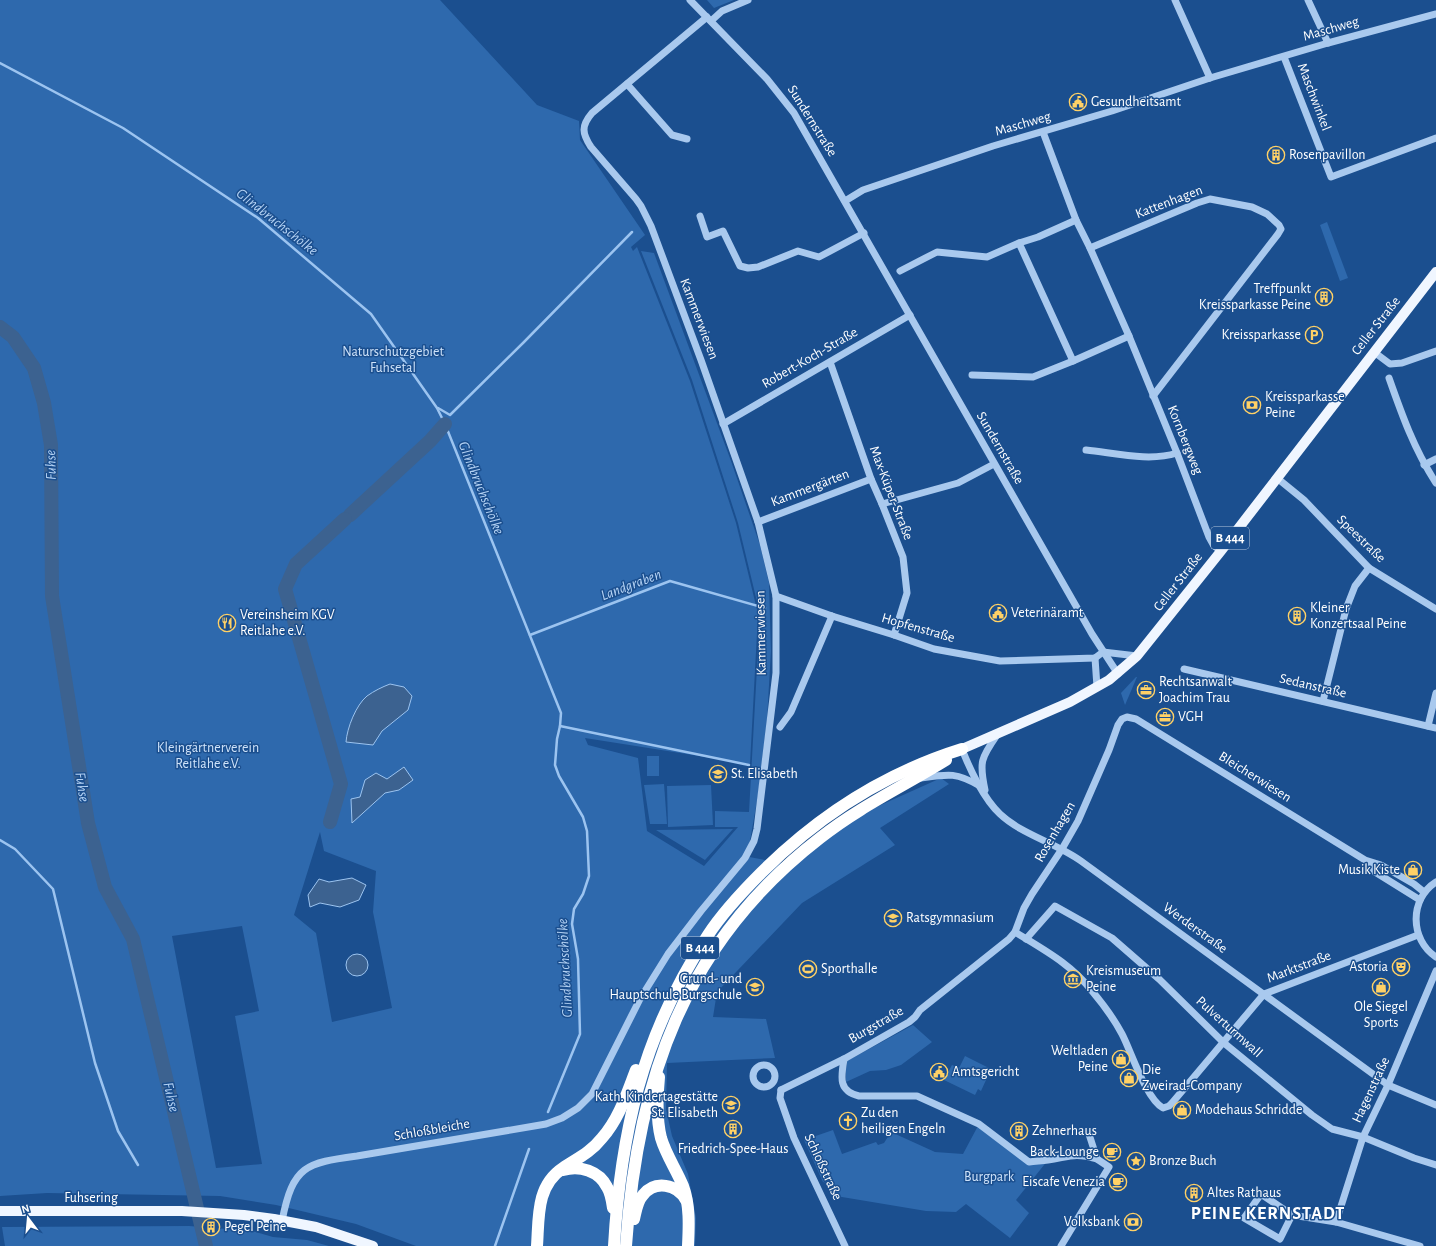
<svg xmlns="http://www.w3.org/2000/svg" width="1436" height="1246" font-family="'Alegreya Sans',sans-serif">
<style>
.green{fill:#2e69ad;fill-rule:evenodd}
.water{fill:#3c6290;stroke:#9cc4f0}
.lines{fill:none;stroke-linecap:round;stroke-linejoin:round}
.stream{stroke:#9cc4f0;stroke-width:2.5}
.river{stroke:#3c6290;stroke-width:14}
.minor{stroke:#a9c9ee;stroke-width:7}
.major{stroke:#f0f6ff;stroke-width:10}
.highway{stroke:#fff;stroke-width:12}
.labels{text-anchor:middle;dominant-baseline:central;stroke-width:3;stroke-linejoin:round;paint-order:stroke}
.shield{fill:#1b4f8f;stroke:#bbcadd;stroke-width:1}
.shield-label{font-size:13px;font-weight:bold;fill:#fff}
.street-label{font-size:14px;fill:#fff;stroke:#1b4f8f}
.poi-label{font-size:14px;fill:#fff;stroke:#1b4f8f;text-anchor:start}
.park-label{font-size:14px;fill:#cfe3fa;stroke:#1b4f8f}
.water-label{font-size:15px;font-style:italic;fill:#b5d3f5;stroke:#1b4f8f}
.district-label{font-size:18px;font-weight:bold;letter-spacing:1px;fill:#fff;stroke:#1b4f8f}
</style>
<rect width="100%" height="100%" fill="#1b4f8f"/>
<!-- green -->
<g class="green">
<path d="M0 0H440L537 105 579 121 580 140 645 235 631 247 633 251 637 247 690 381 736 523 758 614 750 764 585 738 588 745 638 758 647 831 704 866 738 827H715V811L749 812 760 614 738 523 692 380 641 251 654 253 731 461 760 545 769 583 771 651 767 719 758 795 750 841 744 856 791 865 854 817 941 778 949 784 880 828 895 845 802 903 717 992 713 1017 766 1019 775 1058 667 1063 666 1109 672 1136 688 1174 696 1218 695 1246H416L356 1224 276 1205 220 1196 219 1190 220 1196 47 1193 0 1196ZM320 832 324 851 376 871 373 912 392 1008 332 1022 316 933 294 915ZM242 926 259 1011 235 1016 262 1164 216 1168 172 936Z"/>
<polygon points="707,0 734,0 714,8"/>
<polygon points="1327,222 1348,278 1340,281 1320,225"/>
<polygon points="1136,677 1137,677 1125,705 1121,693"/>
<rect x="647" y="756" width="12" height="20"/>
<polygon points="664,784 667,824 650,824 644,785"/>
<polygon points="711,785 713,825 668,827 667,786"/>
<polygon points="733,829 705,860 656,830"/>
<polygon points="913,1025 932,1042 901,1065 886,1070 870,1071 846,1082 846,1069 847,1061"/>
<polygon points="965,1056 991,1069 981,1091 978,1089 975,1095 944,1080 952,1065 959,1068"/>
<polygon points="979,1124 1029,1162 1048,1160 1016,1200 1029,1213 1010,1238 966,1204 956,1212 926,1211 836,1196 832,1184 823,1182 804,1140 833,1130 842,1154 876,1142 878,1145 884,1143 891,1132 935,1152 963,1154"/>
<polygon points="189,1226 252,1231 273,1237 307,1240 329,1246 5,1246 2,1227"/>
</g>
<!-- water -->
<g class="water">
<path d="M390 684 404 687 412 696 408 710 382 731 373 745 346 742C347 728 356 705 367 696 374 691 382 687 390 684Z"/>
<polygon points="404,767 413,780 399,790 385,793 352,823 351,799 360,797 365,780 376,773 387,779"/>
<polygon points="352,878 366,885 359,900 340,907 320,903 310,907 308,895 319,879 329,882"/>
<circle cx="357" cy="965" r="11"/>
</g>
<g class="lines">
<!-- stream -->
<g class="stream">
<polyline points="0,63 123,128 258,218 371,314 437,408 445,424 561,713 560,726 557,739 555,765 559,776 583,817 587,831 589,876 583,894 574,909 572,924 578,959 580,1034 548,1112"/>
<polyline points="438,408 450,415 524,342 632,232"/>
<polyline points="530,635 670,581 765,608"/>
<polyline points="560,726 749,765"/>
<polyline points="0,840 15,849 53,889 95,1063 118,1131 138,1165"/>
<polyline points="495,1246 529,1149"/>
</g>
<!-- river -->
<g class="river">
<polyline points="0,327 13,337 34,368 44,403 51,445 52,596 88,823 105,887 133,939 206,1246"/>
<polyline points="350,515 430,441 445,424"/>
<polyline points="330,822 341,784 285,589 296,564 345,519"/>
</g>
<!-- minor -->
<g class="minor">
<polyline points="690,0 767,79 794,113 1092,634 1118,674"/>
<polyline points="1175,0 1210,78"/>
<polyline points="1308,0 1328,43"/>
<polyline points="711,21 722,11 748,0"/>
<polyline points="1284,57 1331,177 1436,138"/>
<polyline points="627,84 672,135 687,139"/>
<polyline points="1043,132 1076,220 1090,248 1129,336 1177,453 1209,537 1214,546 1221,551"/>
<polyline points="845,201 863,190 993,146 1112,111 1210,78 1328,43 1436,14"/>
<polyline points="700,216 707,237 723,231 740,266 748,268 758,267 798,251 819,257 864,233"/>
<polyline points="1076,220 1038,237 1019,243 1073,361 1129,336"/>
<polyline points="1090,248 1197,203 1210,199 1252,207 1267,214 1279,225 1281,229 1278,234 1153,396"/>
<polyline points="900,271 937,252 987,257 1019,243"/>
<polyline points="1374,352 1390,364 1402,363 1436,351"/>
<polyline points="830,362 871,479 882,504 903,557 907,593 894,635"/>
<polyline points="972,375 1033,377 1073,361"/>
<path d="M1389 378C1402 415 1414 449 1436 483"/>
<polyline points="723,424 910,315"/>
<path d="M1086 450C1115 453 1149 462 1177 453"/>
<polyline points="1424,465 1436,459"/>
<polyline points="1277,478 1304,500 1369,568 1436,609"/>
<polyline points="882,504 958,483 994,464"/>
<polyline points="758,522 871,479"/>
<polyline points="776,596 832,616 894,635 934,649 1000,661 1095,658 1103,652"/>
<polyline points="1103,652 1137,656"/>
<polyline points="1095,658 1097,687"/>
<polyline points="1184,669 1436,728"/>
<polyline points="1323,701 1346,609 1355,586 1369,568"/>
<polyline points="1428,726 1436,693"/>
<polyline points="780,727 791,712 832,616"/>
<path d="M962 749C970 770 984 799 1000 814 1021 834 1056 843 1081 861 1183 936 1286 1010 1388 1085L1436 1105"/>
<path d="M921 778C948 774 956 772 980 786"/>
<path d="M985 790C979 762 981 758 997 735"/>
<polyline points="1368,862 1375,872 1420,900"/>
<path d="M1436 882C1409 899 1410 940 1436 957"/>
<path d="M1015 932C1044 950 1071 964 1092 991 1103 1004 1114 1019 1122 1034 1131 1051 1146 1099 1163 1108L1169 1106 1172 1103 1264 994 1418 935"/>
<polyline points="1026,939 1055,906 1112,938 1159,979 1224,1043 1312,1115 1332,1129 1363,1137 1414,1158 1436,1165"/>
<path d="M844 1059C841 1077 838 1091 859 1096H917L979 1124 1029 1162C1035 1161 1041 1161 1048 1160 1069 1157 1074 1152 1097 1159"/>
<circle cx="764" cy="1076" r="11"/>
<polyline points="781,1090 844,1059 909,1022 915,1017 920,1010 1009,939 1015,932 1024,908 1032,894 1062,849 1078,821 1109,750 1118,725 1122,719 1127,717 1136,719 1365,860 1381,865 1414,884 1424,892"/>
<polyline points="781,1090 780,1098 794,1138 845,1246"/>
<polyline points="1292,1215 1280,1239 1244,1218 1261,1194 1292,1215 1336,1222 1420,1246"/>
<path d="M282 1221C293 1165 306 1163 357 1156L546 1124 562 1118 578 1108 592 1094 640 999 668 954 701 911 745 858 754 841 757 829 776 673V596L758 522 701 360 651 226 641 206 636 199 591 147C582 133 581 126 592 113L707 17"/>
<polyline points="1336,1222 1363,1137 1388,1085 1436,971"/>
<polyline points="1061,1246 1109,1167 1097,1159 1088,1131"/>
</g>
<!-- major -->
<g class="major">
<polyline points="962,749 1070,702 1109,680 1137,656 1221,551 1436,272"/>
<polyline points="0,1211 182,1211 244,1215 274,1219 316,1227 373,1246"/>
</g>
<!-- highway -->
<g class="highway">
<path d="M659 1077C657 1098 656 1118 661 1138 666 1155 676 1169 683 1186 690 1205 689 1226 688 1246"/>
<path d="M563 1170C580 1165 599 1171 607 1187 611 1193 612 1201 613 1208"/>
<path d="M634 1219C636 1211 637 1201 643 1195 655 1180 677 1184 686 1200"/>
<path d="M537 1246C539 1217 536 1186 563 1168 578 1158 590 1153 602 1138 619 1119 627 1093 636 1070"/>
<path d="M614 1246C617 1193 624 1140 638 1088 653 1034 677 982 708 935 723 912 742 892 761 873 818 816 885 773 962 749"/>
<path d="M626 1246C637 1080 684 943 820 838 859 807 904 786 946 760"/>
</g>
</g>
<!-- icons -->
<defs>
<symbol id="civic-ring" viewBox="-11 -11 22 22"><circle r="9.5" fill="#1b4f8f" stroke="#ffd166" stroke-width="1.5"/><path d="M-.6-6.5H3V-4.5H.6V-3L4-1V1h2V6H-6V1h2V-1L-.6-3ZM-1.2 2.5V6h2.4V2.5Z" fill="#ffd166"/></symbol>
<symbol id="building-ring" viewBox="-11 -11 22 22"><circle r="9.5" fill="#1b4f8f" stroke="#ffd166" stroke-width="1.5"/><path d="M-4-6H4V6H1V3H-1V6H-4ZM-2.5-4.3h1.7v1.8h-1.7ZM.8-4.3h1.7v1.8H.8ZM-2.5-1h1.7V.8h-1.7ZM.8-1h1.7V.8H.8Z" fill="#ffd166"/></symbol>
<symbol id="parking-ring" viewBox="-11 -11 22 22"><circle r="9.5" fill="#1b4f8f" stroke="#ffd166" stroke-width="1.5"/><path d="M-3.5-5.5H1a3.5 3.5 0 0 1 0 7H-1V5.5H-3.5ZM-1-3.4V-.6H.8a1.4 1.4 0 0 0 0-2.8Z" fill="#ffd166"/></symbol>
<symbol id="bank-ring" viewBox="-11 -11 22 22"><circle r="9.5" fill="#1b4f8f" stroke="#ffd166" stroke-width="1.5"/><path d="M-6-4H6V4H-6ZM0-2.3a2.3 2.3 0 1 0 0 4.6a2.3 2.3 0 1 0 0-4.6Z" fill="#ffd166"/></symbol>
<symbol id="restaurant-ring" viewBox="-11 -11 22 22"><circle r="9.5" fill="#1b4f8f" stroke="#ffd166" stroke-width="1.5"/><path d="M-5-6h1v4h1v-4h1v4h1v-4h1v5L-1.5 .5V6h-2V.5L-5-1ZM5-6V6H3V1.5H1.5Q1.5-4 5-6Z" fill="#ffd166"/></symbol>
<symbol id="office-ring" viewBox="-11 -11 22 22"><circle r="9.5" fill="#1b4f8f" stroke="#ffd166" stroke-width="1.5"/><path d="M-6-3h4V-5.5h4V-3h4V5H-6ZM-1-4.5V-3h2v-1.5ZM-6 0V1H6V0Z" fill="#ffd166"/></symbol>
<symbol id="school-ring" viewBox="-11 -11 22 22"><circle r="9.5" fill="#1b4f8f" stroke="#ffd166" stroke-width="1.5"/><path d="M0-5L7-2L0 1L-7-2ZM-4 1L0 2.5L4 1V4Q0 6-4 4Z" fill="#ffd166"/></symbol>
<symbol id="shop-ring" viewBox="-11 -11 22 22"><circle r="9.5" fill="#1b4f8f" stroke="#ffd166" stroke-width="1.5"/><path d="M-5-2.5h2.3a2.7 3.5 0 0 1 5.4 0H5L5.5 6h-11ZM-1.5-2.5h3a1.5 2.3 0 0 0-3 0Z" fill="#ffd166"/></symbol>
<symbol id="theatre-ring" viewBox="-11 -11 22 22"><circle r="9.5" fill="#1b4f8f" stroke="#ffd166" stroke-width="1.5"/><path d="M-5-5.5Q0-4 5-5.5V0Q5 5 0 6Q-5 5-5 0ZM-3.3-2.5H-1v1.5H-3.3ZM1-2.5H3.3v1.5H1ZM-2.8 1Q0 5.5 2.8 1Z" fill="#ffd166"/></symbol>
<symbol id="stadium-ring" viewBox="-11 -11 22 22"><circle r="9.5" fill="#1b4f8f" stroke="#ffd166" stroke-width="1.5"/><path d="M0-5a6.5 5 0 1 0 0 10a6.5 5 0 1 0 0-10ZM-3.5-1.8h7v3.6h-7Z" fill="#ffd166"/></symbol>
<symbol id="museum-ring" viewBox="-11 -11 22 22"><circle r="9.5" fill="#1b4f8f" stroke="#ffd166" stroke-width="1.5"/><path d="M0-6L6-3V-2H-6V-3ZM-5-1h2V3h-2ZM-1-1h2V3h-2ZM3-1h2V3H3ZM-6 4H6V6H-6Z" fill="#ffd166"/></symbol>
<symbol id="church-ring" viewBox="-11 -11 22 22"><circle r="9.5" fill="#1b4f8f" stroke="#ffd166" stroke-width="1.5"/><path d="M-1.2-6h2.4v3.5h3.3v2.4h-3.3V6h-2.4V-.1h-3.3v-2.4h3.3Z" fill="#ffd166"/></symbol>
<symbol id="cafe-ring" viewBox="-11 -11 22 22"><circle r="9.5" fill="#1b4f8f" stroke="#ffd166" stroke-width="1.5"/><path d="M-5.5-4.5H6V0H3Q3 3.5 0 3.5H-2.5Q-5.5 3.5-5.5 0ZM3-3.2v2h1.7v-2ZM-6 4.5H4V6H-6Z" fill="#ffd166"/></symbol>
<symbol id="sight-ring" viewBox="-11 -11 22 22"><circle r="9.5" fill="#1b4f8f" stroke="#ffd166" stroke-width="1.5"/><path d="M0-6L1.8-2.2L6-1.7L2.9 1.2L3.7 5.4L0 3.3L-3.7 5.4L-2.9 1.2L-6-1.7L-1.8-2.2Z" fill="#ffd166"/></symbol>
</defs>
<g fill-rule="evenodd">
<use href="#civic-ring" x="1068" y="92" width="20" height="20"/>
<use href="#building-ring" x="1266" y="145" width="20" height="20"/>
<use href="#building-ring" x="1314" y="287" width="20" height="20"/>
<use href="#parking-ring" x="1304" y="325" width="20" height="20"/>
<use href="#bank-ring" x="1242" y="395" width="20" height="20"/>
<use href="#civic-ring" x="988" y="603" width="20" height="20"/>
<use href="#building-ring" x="1287" y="606" width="20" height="20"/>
<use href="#restaurant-ring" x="217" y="613" width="20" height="20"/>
<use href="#office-ring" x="1136" y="680" width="20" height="20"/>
<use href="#office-ring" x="1155" y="707" width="20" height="20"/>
<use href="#school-ring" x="708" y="764" width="20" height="20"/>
<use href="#shop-ring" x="1403" y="860" width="20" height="20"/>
<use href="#school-ring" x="883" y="908" width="20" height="20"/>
<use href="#theatre-ring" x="1391" y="957" width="20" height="20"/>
<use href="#stadium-ring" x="798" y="959" width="20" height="20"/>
<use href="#museum-ring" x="1063" y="969" width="20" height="20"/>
<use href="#school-ring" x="745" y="977" width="20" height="20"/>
<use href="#shop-ring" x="1371" y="977" width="20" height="20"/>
<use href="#shop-ring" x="1111" y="1049" width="20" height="20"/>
<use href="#civic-ring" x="929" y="1062" width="20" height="20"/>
<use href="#shop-ring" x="1119" y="1068" width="20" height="20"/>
<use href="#school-ring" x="721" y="1095" width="20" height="20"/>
<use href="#shop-ring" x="1172" y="1100" width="20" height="20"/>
<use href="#church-ring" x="838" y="1111" width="20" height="20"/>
<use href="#building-ring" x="723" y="1119" width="20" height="20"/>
<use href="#building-ring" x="1009" y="1121" width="20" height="20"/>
<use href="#cafe-ring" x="1102" y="1142" width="20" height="20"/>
<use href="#sight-ring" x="1126" y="1151" width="20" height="20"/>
<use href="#cafe-ring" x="1108" y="1172" width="20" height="20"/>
<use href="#building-ring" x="1184" y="1183" width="20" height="20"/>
<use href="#bank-ring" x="1123" y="1212" width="20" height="20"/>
<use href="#building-ring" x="201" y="1217" width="20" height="20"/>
</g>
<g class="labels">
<!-- shield labels -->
<g class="shield">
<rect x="1211" y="527" width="38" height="22" rx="3"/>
<rect x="681" y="937" width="38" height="22" rx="3"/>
</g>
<g class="shield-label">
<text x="1230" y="538">B 444</text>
<text x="700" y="948">B 444</text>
</g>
<!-- street labels -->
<g class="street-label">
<text transform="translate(1331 29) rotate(-16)">Maschweg</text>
<text transform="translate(1314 97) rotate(69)">Maschwinkel</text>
<text transform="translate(812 121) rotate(58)">Sundernstraße</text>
<text transform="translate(1023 124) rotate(-16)">Maschweg</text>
<text transform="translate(1169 202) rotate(-21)">Kattenhagen</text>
<text transform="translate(699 319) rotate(69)">Kammerwiesen</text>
<text transform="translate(1376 326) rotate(-52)">Celler Straße</text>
<text transform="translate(810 358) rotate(-30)">Robert-Koch-Straße</text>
<text transform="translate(1185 440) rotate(68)">Kornbergweg</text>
<text transform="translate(1000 448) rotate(60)">Sundernstraße</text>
<text transform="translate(810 488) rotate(-21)">Kammergärten</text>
<text transform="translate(891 493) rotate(69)">Max-Küper-Straße</text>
<text transform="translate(1361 539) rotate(44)">Speestraße</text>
<text transform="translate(1178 582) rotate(-52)">Celler Straße</text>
<text transform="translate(918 628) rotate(16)">Hopfenstraße</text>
<text transform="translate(761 633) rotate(-91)">Kammerwiesen</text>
<text transform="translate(1313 686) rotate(13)">Sedanstraße</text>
<text transform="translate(1255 777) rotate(32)">Bleicherwiesen</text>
<text transform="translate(1055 832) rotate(-60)">Rosenhagen</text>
<text transform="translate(1195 928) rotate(36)">Werderstraße</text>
<text transform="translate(1299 967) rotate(-21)">Marktstraße</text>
<text transform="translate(876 1025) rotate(-30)">Burgstraße</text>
<text transform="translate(1229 1027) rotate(42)">Pulverturmwall</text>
<text transform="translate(1371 1090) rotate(-65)">Hagenstraße</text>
<text transform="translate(432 1130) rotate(-10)">Schloßbleiche</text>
<text transform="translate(823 1167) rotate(65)">Schloßstraße</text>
<text x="91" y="1198">Fuhsering</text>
</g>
<!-- poi labels -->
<g class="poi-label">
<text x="1091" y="102">Gesundheitsamt</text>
<text x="1289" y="155">Rosenpavillon</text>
<text x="1311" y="289" text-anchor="end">Treffpunkt<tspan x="1311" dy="16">Kreissparkasse Peine</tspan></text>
<text x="1301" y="335" text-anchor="end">Kreissparkasse</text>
<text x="1265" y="397">Kreissparkasse<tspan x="1265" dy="16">Peine</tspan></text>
<text x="1310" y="608">Kleiner<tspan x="1310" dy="16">Konzertsaal Peine</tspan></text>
<text x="1011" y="613">Veterinäramt</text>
<text x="240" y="615">Vereinsheim KGV<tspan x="240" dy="16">Reitlahe e.V.</tspan></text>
<text x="1159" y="682">Rechtsanwalt<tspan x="1159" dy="16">Joachim Trau</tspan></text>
<text x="1178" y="717">VGH</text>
<text x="731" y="774">St. Elisabeth</text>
<text x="1400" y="870" text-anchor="end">Musik Kiste</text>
<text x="906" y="918">Ratsgymnasium</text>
<text x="1388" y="967" text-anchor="end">Astoria</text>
<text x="821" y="969">Sporthalle</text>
<text x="1086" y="971">Kreismuseum<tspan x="1086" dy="16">Peine</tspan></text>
<text x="742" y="979" text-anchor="end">Grund- und<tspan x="742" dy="16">Hauptschule Burgschule</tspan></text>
<text x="1381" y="1007" text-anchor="middle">Ole Siegel<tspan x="1381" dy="16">Sports</tspan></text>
<text x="1108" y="1051" text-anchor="end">Weltladen<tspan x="1108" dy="16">Peine</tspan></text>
<text x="1142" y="1070">Die<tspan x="1142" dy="16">Zweirad-Company</tspan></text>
<text x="952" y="1072">Amtsgericht</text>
<text x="718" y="1097" text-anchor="end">Kath. Kindertagestätte<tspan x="718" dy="16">St. Elisabeth</tspan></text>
<text x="1195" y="1110">Modehaus Schridde</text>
<text x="861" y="1113">Zu den<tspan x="861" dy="16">heiligen Engeln</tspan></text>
<text x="1032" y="1131">Zehnerhaus</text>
<text x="733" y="1149" text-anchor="middle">Friedrich-Spee-Haus</text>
<text x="1099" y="1152" text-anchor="end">Back-Lounge</text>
<text x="1149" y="1161">Bronze Buch</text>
<text x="1105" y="1182" text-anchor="end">Eiscafe Venezia</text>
<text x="1207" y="1193">Altes Rathaus</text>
<text x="1120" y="1222" text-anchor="end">Volksbank</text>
<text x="224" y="1227">Pegel Peine</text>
</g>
<!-- park labels -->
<g class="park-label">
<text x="393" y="352">Naturschutzgebiet<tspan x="393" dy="16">Fuhsetal</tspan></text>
<text x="208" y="748">Kleingärtnerverein<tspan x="208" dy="16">Reitlahe e.V.</tspan></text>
<text x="989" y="1177">Burgpark</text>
</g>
<!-- water labels -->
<g class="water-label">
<text transform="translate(277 222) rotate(38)">Glindbruchschölke</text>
<text transform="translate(51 465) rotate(-91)">Fuhse</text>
<text transform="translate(481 488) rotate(68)">Glindbruchschölke</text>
<text transform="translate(631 585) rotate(-21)">Landgraben</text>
<text transform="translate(82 787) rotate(81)">Fuhse</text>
<text transform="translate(565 968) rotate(-93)">Glindbruchschölke</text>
<text transform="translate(171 1097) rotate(77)">Fuhse</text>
</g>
<!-- district labels -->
<g class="district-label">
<text x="1268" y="1214">PEINE KERNSTADT</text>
</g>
</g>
<!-- north arrow -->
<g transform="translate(28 1218) rotate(344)" stroke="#1b4f8f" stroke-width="3" paint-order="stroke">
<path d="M0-3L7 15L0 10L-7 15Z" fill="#ffffff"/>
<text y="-6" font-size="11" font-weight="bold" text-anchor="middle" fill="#ffffff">N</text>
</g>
</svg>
